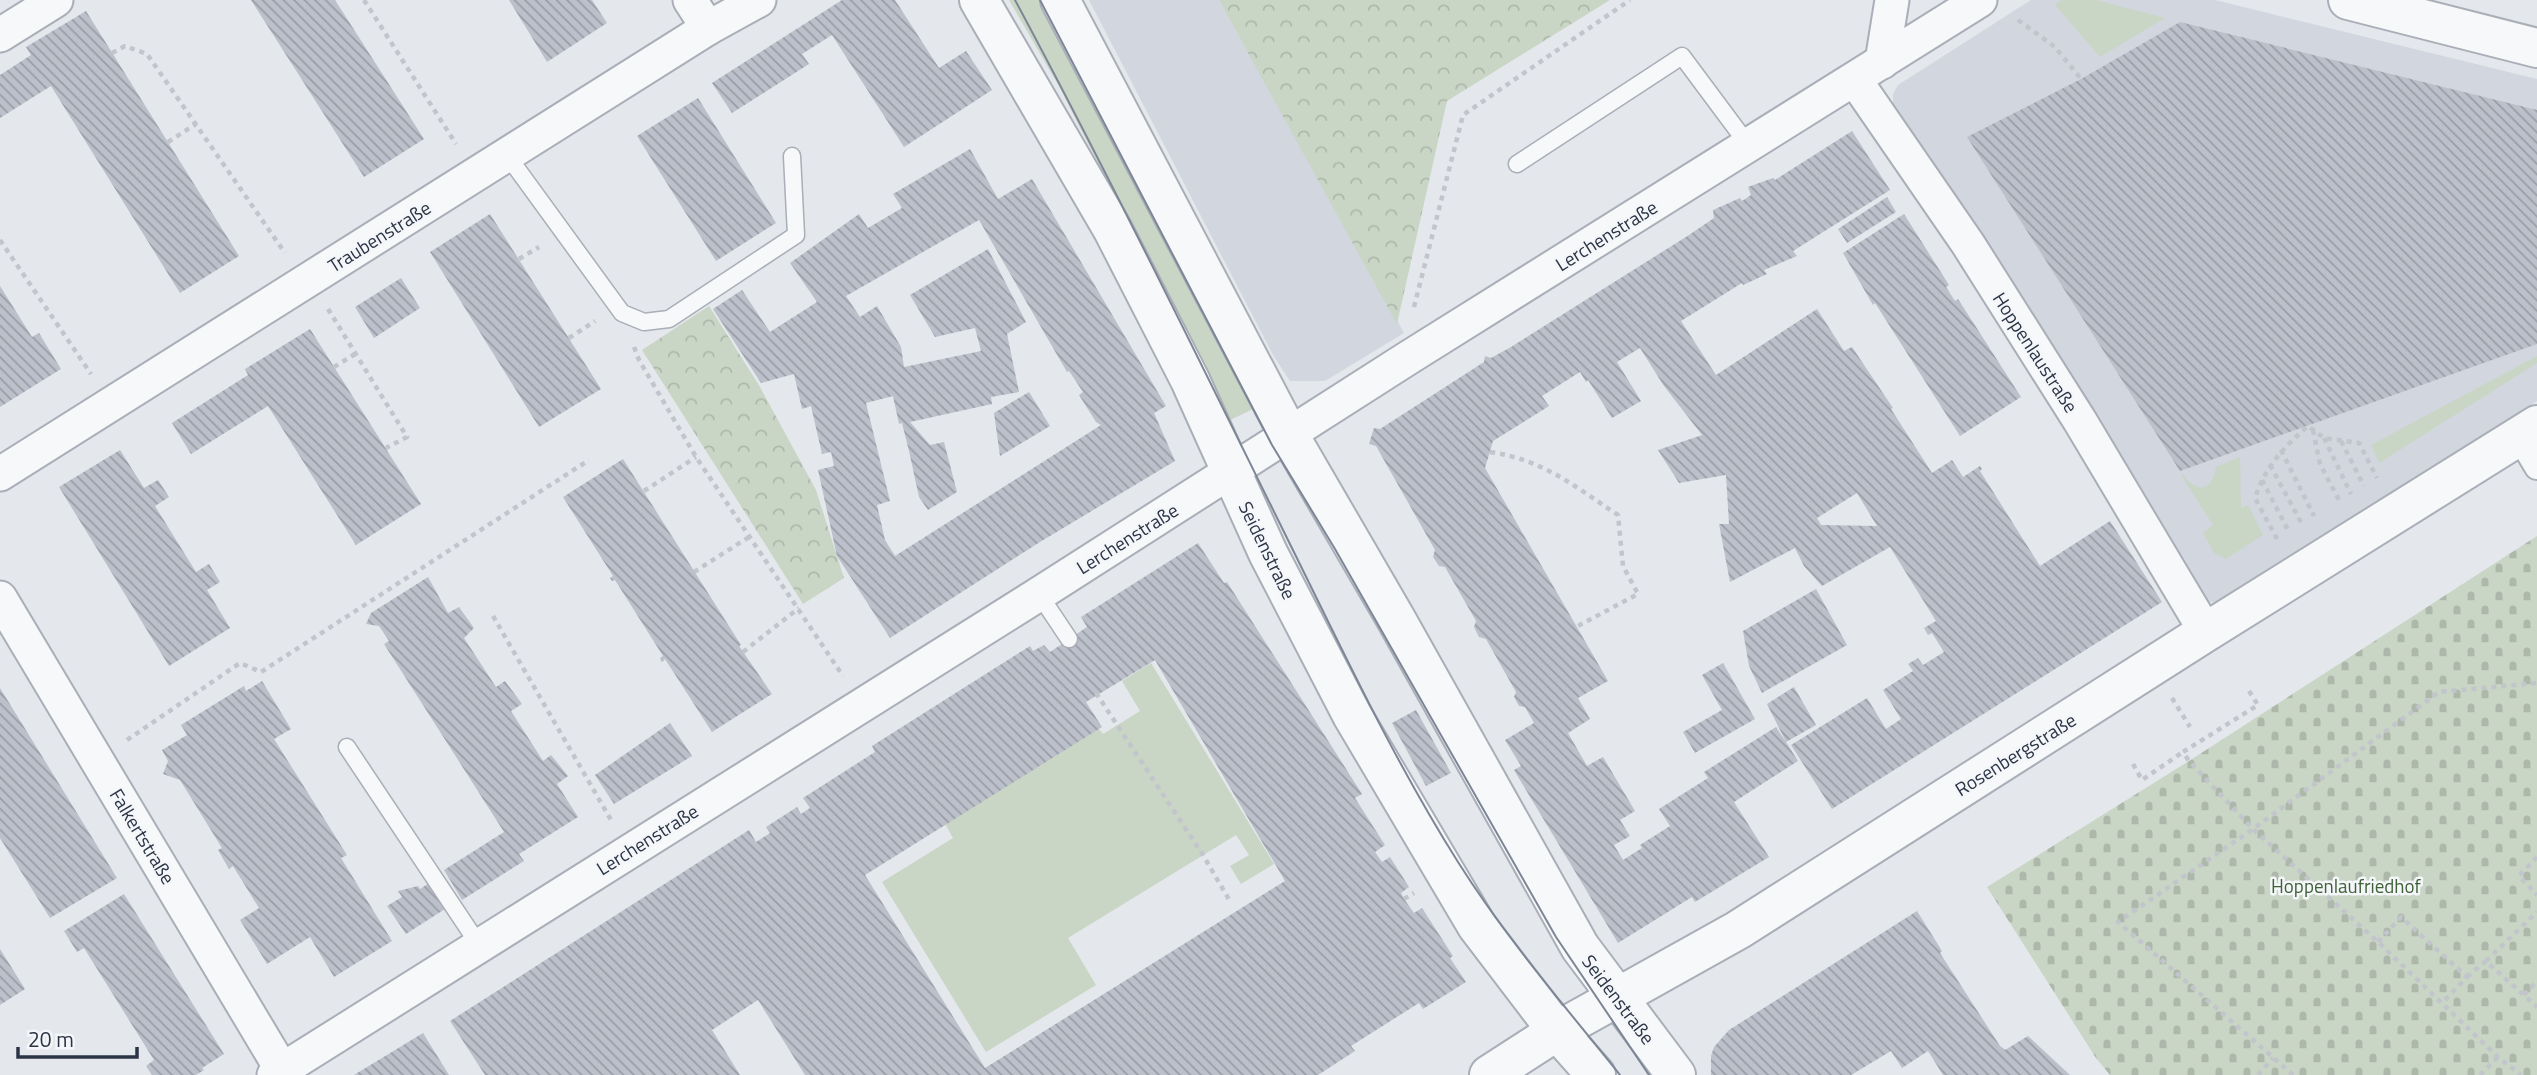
<svg xmlns="http://www.w3.org/2000/svg" width="2537" height="1075" font-family="'Titillium Web',sans-serif">
<style>
.built{fill:#d2d6de}
.grass{fill:#c9d6c5}
.forest{fill:url(#forest-crowns)}
.cemetery{fill:url(#cemetery-stones)}
.building{fill:url(#building-back-hatch);fill-rule:evenodd}
.lines{fill:none;stroke-linecap:round;stroke-linejoin:round}
.service-casing{stroke:#a9aeb7;stroke-width:19}
.pedestrian-casing{stroke:#a9aeb7;stroke-width:28}
.minor-casing{stroke:#a9aeb7;stroke-width:37}
.tertiary-casing{stroke:#a9aeb7;stroke-width:42}
.path{stroke:#c2c5cb;stroke-width:4.5;stroke-dasharray:5 5;stroke-linecap:butt}
.service{stroke:#f7f8fa;stroke-width:16}
.pedestrian{stroke:#f7f8fa;stroke-width:24}
.minor{stroke:#f7f8fa;stroke-width:33}
.tertiary{stroke:#f7f8fa;stroke-width:38}
.tram{stroke:#7d8696;stroke-width:2}
.labels{text-anchor:middle;dominant-baseline:central;stroke-width:5;stroke-linejoin:round;paint-order:stroke}
.street-label{font-size:19px;fill:#2b3445;stroke:#f4f6f9}
.park-label{font-size:19px;fill:#3f6138;stroke:#f4f6f9}
</style>
<defs>
<pattern id="forest-crowns" width="20" height="18" patternUnits="userSpaceOnUse" patternTransform="scale(1.75)"><rect width="20" height="18" fill="#c9d6c5"/><path d="M2 6a3 3 0 1 1 6 0M12 15a3 3 0 1 1 6 0" fill="none" stroke="#adb8ab"/></pattern>
<pattern id="cemetery-stones" width="16" height="16" patternUnits="userSpaceOnUse" patternTransform="scale(1.75)"><rect width="16" height="16" fill="#c9d6c5"/><path d="M2 7V4a2 2 0 0 1 4 0v3zM10 15v-3a2 2 0 0 1 4 0v3z" fill="#adb8ab"/></pattern>
<pattern id="building-back-hatch" width="6" height="6" patternUnits="userSpaceOnUse" patternTransform="scale(1.75)"><rect width="6" height="6" fill="#bbc0ca"/><path d="M-1 5l2 2M0 0l6 6M5-1l2 2" fill="none" stroke="#989da6"/></pattern>
</defs>
<rect width="100%" height="100%" fill="#e4e7ec"/>
<!-- built -->
<g class="built">
<polygon points="1089,0 1219,0 1404,333 1325,381 1290,381 1273,355"/>
<polygon points="2031,0 2215,0 2537,79 2537,401 2217,603 2204,601 1893,108 1893,94 1898,85"/>
</g>
<!-- grass -->
<g class="grass">
<polygon points="1009,0 1059,0 1266,403 1228,421 1061,90"/>
<polygon points="2062,0 2096,0 2165,18 2100,57 2055,5"/>
<polygon points="2537,356 2537,363 2379,463 2371,445"/>
<path d="M2240 457 2241 508 2248 505 2263 535 2226 559 2214 553 2203 533 2213 525 2181 475 2183 474C2196 494 2213 491 2216 467Z"/>
<polygon points="1151,663 1274,864 1241,884 1230,866 1249,855 1236,835 1068,938 1096,985 986,1052 882,882 953,838 944,822 1098,728 1103,734 1140,711 1122,681"/>
</g>
<!-- forest -->
<g class="forest">
<polygon points="1219,0 1610,0 1447,101 1397,324"/>
<polygon points="709,306 760,387 816,490 844,578 803,604 642,350"/>
</g>
<!-- cemetery -->
<polygon class="cemetery" points="2537,536 2537,1075 2110,1075 2096,1058 1987,887 2189,761"/>
<!-- building -->
<g class="building">
<polygon points="251,0 335,0 424,139 364,177"/>
<polygon points="509,0 592,0 607,23 547,62"/>
<polygon points="842,0 895,0 939,68 966,51 992,90 904,147 832,35 802,54 809,64 732,113 712,83"/>
<polygon points="86,11 239,256 180,293 51,86 0,118 0,75 31,55 26,47"/>
<polygon points="2180,22 2537,110 2537,344 2180,471 1967,137 2081,79"/>
<polygon points="698,98 776,223 716,261 637,136"/>
<path d="M1852 131 1890 190 1793 251 1797 256 1764 270 1767 274 1743 285 1742 283 1681 321 1716 375 1817 309 1844 351 1852 347 1893 408 1891 409 1932 473 1952 460 1963 477 1980 466 1982 469 1980 471 2040 566 2110 521 2162 602 1832 809 1791 745 1867 698 1886 729 1901 719 1883 690 1913 671 1908 664 1918 658 1923 665 1944 652 1932 633 1928 635 1924 628 1936 621 1890 547 1822 586 1804 566 1795 548 1730 582 1719 524H1729L1726 475 1679 483 1658 450 1702 435 1664 386 1640 348 1617 362 1641 401 1612 418 1588 380 1586 382 1580 372 1542 396 1549 406 1493 441 1485 468 1608 681 1578 698 1590 719 1568 733 1587 766 1603 757 1635 811 1620 820 1630 836 1614 845 1623 860 1642 848 1640 845 1670 826 1659 809 1708 778 1704 772 1776 727 1786 742 1767 704 1794 687 1816 725 1786 742 1798 761 1734 802 1769 857 1695 902 1692 897 1618 943 1514 770 1521 766 1505 740 1534 723 1525 707 1519 706 1514 697 1516 692 1486 639 1479 637 1474 627 1476 621 1445 567 1439 566 1433 557 1435 550 1376 446 1369 444 1374 428 1380 429 1484 362 1485 356 1491 358 1511 347 1689 235 1714 218 1713 210 1740 198 1742 201 1751 195 1748 187 1773 178 1775 180ZM1857 493 1877 526 1821 525 1817 518Z"/>
<path d="M970 149 998 199 1032 179 1166 406 1154 413 1175 461 1040 542 890 638 837 556 818 470 834 466 831 452 822 454 811 406 802 409 794 374 761 383 713 309 742 290 770 332 817 302 790 263 859 214 868 228 902 208 893 194ZM979 220 1067 372 1069 371 1083 392 1079 395 1096 422 1101 425 895 556 885 540 877 505 890 501 866 403 893 396 899 424 902 423 909 451 919 497 928 510 957 492 944 442 930 445 910 422 992 404 991 397 1019 392 1007 334 1026 322 988 249 910 295 935 337 975 328 981 351 904 367 901 347 877 306 860 317 846 296Z"/>
<polygon points="1887,197 1896,212 1847,243 1838,229"/>
<polygon points="490,214 601,389 539,427 430,252"/>
<polygon points="1904,214 1949,285 1946,287 1955,301 1958,299 2021,397 1960,436 1875,303 1873,305 1843,253"/>
<polygon points="401,278 420,308 374,338 355,307"/>
<polygon points="0,286 32,337 39,333 61,369 0,407"/>
<polygon points="310,329 421,504 356,545 268,406 191,454 172,423 248,375 245,369"/>
<polygon points="1029,392 1050,426 1000,456 994,413"/>
<polygon points="120,450 144,488 158,480 169,497 155,506 196,572 209,564 220,582 207,590 230,628 169,666 59,487"/>
<polygon points="623,459 741,645 739,646 772,694 712,732 665,659 662,662 660,658 663,656 615,580 612,581 610,578 613,576 563,497"/>
<path d="M1198 543 1224 583 1227 582 1362 794 1355 798 1385 845 1375 852 1382 862 1390 857 1409 887 1401 893 1404 899 1414 913 1422 908 1453 956 1450 958 1466 982 1423 1009 1419 1003 1351 1046 1355 1051 1318 1075H805L758 1000 712 1030 740 1075H485L450 1021 749 830 756 842 770 833 766 827 797 807 801 814 810 808 803 798 875 752 872 746 1030 646 1033 651 1044 645 1050 652 1087 627 1081 617ZM1155 660 1285 881 985 1068 865 875 1102 727 1086 702Z"/>
<polygon points="428,577 448,613 459,607 474,628 464,638 496,687 505,681 522,704 511,711 543,761 551,755 568,776 557,784 578,817 519,854 524,861 462,900 444,870 504,832 384,644 389,641 379,626 366,624 371,613"/>
<polygon points="1816,589 1847,645 1762,693 1749,666 1743,631"/>
<polygon points="1723,663 1755,719 1695,753 1683,732 1722,710 1702,675"/>
<polygon points="262,681 291,729 274,739 347,855 341,858 392,941 334,977 310,937 267,964 240,920 259,908 233,866 229,869 218,850 222,848 180,780 163,774 168,761 162,750 187,735 181,725 244,686 246,691"/>
<polygon points="0,688 117,878 50,918 0,838"/>
<polygon points="1416,710 1451,773 1426,786 1392,723"/>
<polygon points="670,723 692,756 614,804 595,775"/>
<polygon points="429,883 445,909 406,934 387,906 402,897 398,891 418,886 420,889"/>
<polygon points="124,894 224,1054 202,1068 204,1070 196,1075 152,1075 146,1066 154,1060 84,948 77,952 64,931"/>
<polygon points="1917,911 1942,951 1940,953 2000,1046 2005,1050 2028,1036 2070,1075 1943,1075 1928,1051 1902,1068 1891,1051 1851,1075 1711,1075 1711,1056 1714,1047 1729,1030"/>
<polygon points="0,949 25,989 0,1005"/>
<polygon points="423,1033 449,1075 354,1075"/>
</g>
<g class="lines">
<defs>
<g id="service">
<polyline points="507,155 622,313 644,322 669,319 796,235 792,156"/>
<polyline points="1517,164 1682,56 1749,146"/>
<polyline points="1039,594 1069,639"/>
<polyline points="347,747 479,945"/>
</g>
<polyline id="pedestrian" points="2519,437 2537,467"/>
<g id="minor">
<polyline points="690,0 708,28"/>
<polyline points="0,35 56,0"/>
<polyline points="1882,62 1892,0"/>
<polyline points="1855,80 1968,244 2080,421 2206,632"/>
<polyline points="0,474 708,28 759,0"/>
<polyline points="0,598 285,1075"/>
<polyline points="274,1075 1039,594 1408,358 1980,0"/>
</g>
<g id="tertiary">
<polyline points="979,0 1113,230 1190,380 1268,553 1352,715 1477,926 1557,1031 1596,1075"/>
<polyline points="1060,0 1289,435 1396,619 1580,947 1676,1075"/>
<polyline points="2348,0 2537,48"/>
<polyline points="1489,1075 1557,1031 1738,930 2206,632 2537,425"/>
</g>
</defs>
<!-- service casing -->
<use href="#service" class="service-casing"/>
<!-- pedestrian casing -->
<use href="#pedestrian" class="pedestrian-casing"/>
<!-- minor casing -->
<use href="#minor" class="minor-casing"/>
<!-- tertiary casing -->
<use href="#tertiary" class="tertiary-casing"/>
<!-- path -->
<g class="path">
<polyline points="364,0 456,144"/>
<polyline points="2018,20 2055,47 2081,79"/>
<polyline points="112,53 125,46 147,54 285,253"/>
<polyline points="168,142 196,124"/>
<polyline points="0,240 91,374"/>
<polyline points="519,259 539,247"/>
<polyline points="1414,307 1463,115 1630,0"/>
<polyline points="328,309 407,437 386,448"/>
<polyline points="569,338 595,321"/>
<polyline points="634,347 639,360 696,457 843,676"/>
<polyline points="334,367 355,354"/>
<polyline points="2313,430 2320,464 2339,500"/>
<polyline points="2324,438 2351,494"/>
<polyline points="2341,441 2364,486"/>
<polyline points="2281,450 2314,516"/>
<path d="M1490 452C1544 460 1574 486 1618 515L1623 566 1638 594 1576 627"/>
<polyline points="2270,465 2302,524"/>
<polyline points="2262,480 2289,532"/>
<polyline points="644,491 696,457"/>
<path d="M2277 539 2255 498C2265 467 2284 447 2308 426L2324 438 2359 443 2377 478"/>
<polyline points="694,572 749,537"/>
<polyline points="493,616 611,820"/>
<polyline points="743,652 799,608"/>
<polyline points="2249,691 2258,705 2183,752 2189,761 2253,829 2378,942 2498,1057 2521,1075"/>
<polyline points="1096,693 1203,855 1231,903"/>
<polyline points="2172,698 2190,727"/>
<polyline points="127,740 240,663 261,672 589,460"/>
<polyline points="2133,764 2142,780 2183,752"/>
<polyline points="2537,857 2519,876 2537,895"/>
<polyline points="1404,899 1414,893"/>
<polyline points="2378,942 2401,917 2467,977 2442,1003"/>
<polyline points="2486,961 2537,912"/>
<polyline points="2467,977 2486,961 2537,1007"/>
<polyline points="2524,995 2537,981"/>
<polyline points="2258,1075 2273,1058"/>
<polyline points="2293,1075 2118,922 2253,829 2439,692 2537,683"/>
<polyline points="2480,1075 2498,1057"/>
</g>
<!-- service -->
<use href="#service" class="service"/>
<!-- pedestrian -->
<use href="#pedestrian" class="pedestrian"/>
<!-- minor -->
<use href="#minor" class="minor"/>
<!-- tertiary -->
<use href="#tertiary" class="tertiary"/>
<!-- tram -->
<g class="tram">
<path d="M1015 0C1110 177 1198 358 1287 538 1341 647 1393 759 1458 862 1506 938 1564 1005 1620 1075"/>
<polyline points="1040,0 1272,445 1335,549 1556,937 1649,1075"/>
</g>
</g>
<g class="labels">
<!-- street labels -->
<g class="street-label">
<text transform="translate(1606 235) rotate(-32)">Lerchenstraße</text>
<text transform="translate(379 236) rotate(-32)">Traubenstraße</text>
<text transform="translate(2036 352) rotate(57)">Hoppenlaustraße</text>
<text transform="translate(1127 538) rotate(-32)">Lerchenstraße</text>
<text transform="translate(1268 550) rotate(64)">Seidenstraße</text>
<text transform="translate(2015 754) rotate(-32)">Rosenbergstraße</text>
<text transform="translate(143 836) rotate(59)">Falkertstraße</text>
<text transform="translate(647 839) rotate(-32)">Lerchenstraße</text>
<text transform="translate(1619 999) rotate(53)">Seidenstraße</text>
</g>
<!-- park labels -->
<g class="park-label">
<text x="2346" y="885">Hoppenlaufriedhof</text>
</g>
</g>
<!-- scale -->
<path d="M18 1047v10h119v-10" fill="none" stroke="#2b3445" stroke-width="3.5"/>
<text x="28" y="1047" font-size="21" fill="#2b3445" stroke="#f4f6f9" stroke-width="5" paint-order="stroke">20 m</text>
</svg>
